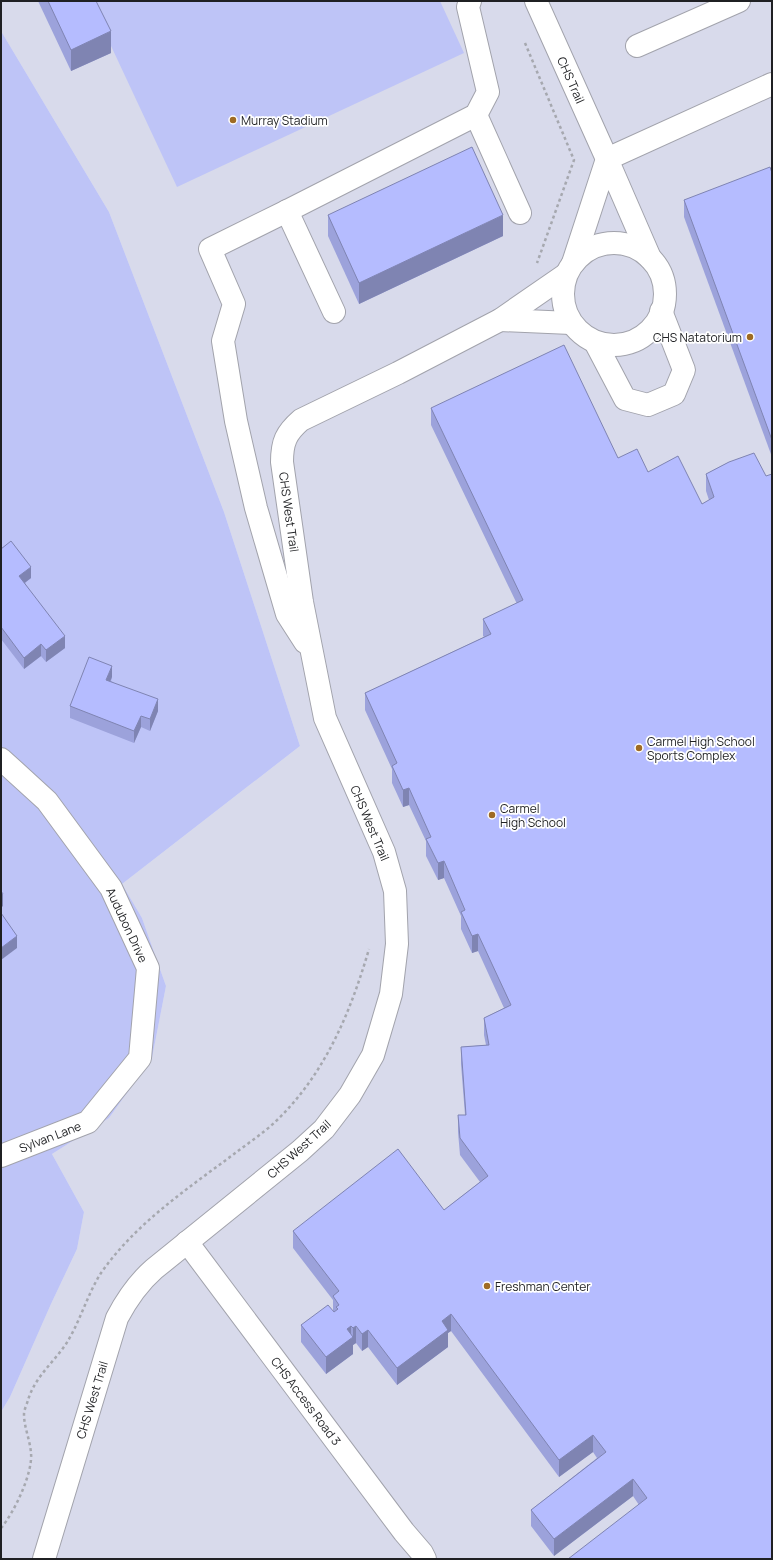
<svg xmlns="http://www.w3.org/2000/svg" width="773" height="1560" font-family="Manrope,sans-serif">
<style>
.built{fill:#d8daeb}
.green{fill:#bec4f7}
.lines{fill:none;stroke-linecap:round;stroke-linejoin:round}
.minor-casing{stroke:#a2a3ac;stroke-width:24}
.path{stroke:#a6a8af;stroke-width:2.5;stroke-dasharray:3 3;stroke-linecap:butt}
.minor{stroke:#fff;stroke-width:22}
.wall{fill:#9ca2db}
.shaded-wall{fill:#7f84b2}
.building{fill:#b5bcff;stroke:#7f84b2}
.poi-dot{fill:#9f6b23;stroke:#fff;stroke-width:1.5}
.labels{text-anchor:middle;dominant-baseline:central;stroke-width:3.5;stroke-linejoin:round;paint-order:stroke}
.street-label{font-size:12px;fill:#1f2023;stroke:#fff}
.poi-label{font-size:12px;fill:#1f2023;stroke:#fff;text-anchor:start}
</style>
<rect width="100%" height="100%" fill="#e4e6ef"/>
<!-- built -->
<polygon class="built" points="1,1 772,1 772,1559 1,1559 1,1412 10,1397 51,1304 77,1249 84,1212 52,1154 109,1118 152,1058 166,986 142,918 122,884 300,746 224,512 109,212 1,31"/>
<!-- green -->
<g class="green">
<polygon points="90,1 440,1 464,53 177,187"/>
<polygon points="1,31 109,212 224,512 300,746 122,884 142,918 166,986 152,1058 109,1118 52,1154 84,1212 77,1249 51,1304 10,1397 1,1412"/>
</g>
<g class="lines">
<defs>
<g id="minor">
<polyline points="536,1 607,159 772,84"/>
<polyline points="637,46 739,1"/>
<polyline points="476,115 520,213"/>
<polyline points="287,211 334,312"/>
<circle cx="614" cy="294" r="51"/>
<polyline points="573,263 607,159 650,258"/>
<polyline points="500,320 571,323"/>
<polyline points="595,342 625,399 648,405 674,394 684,370 661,311"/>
<polyline points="305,642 287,614 256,508 236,421 223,341 234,304 210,249 287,211 476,115 488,92 468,7 470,1"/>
<polyline points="1,759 47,801 111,888 148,968 140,1058 88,1122 1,1156"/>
<polyline points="187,1242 404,1532 422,1553 425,1559"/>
<path d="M44 1559 117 1318C127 1299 138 1283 154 1269L300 1151 324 1129 350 1095 373 1055 391 994 397 944 395 891 384 852 325 718 302 602 282 462C282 442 286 433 301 420L398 373 500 320 565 275"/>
</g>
</defs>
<!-- minor casing -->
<use href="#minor" class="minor-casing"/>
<!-- path -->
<g class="path">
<polyline points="525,43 574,160 537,263"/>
<path d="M1 1528C14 1513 33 1473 31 1453 30 1440 24 1427 24 1414 24 1410 27 1404 28 1400 35 1377 53 1363 66 1344 80 1322 87 1295 101 1273 135 1224 187 1189 234 1154 247 1144 262 1134 274 1123 324 1076 350 1014 369 949"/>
</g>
<!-- minor -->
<use href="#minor" class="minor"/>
</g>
<!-- wall -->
<g class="wall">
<polygon points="38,1 96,1 111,53 71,71"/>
<polygon points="772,173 772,457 684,217 684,200"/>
<polygon points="328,215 503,236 359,304 328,236"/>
<polygon points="431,408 618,458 648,472 702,504 709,500 706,491 706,474 729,462 772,1559 639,1505 633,1496 554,1556 531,1526 531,1510 597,1458 593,1452 559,1477 451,1331 448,1333 448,1347 397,1385 368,1347 362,1351 356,1343 353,1345 353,1354 326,1374 301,1342 301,1325 333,1311 333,1300 293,1248 293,1231 444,1210 480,1182 460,1155 458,1132 458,1115 465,1115 461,1064 461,1047 486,1045 484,1035 484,1018 504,1008 478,951 472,953 461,929 461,916 444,878 438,880 426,856 426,841 409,805 403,807 392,783 392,769 365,710 365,693 484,637 483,636 483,619 517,604 431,425"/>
<polygon points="1,549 31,578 25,583 65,648 46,662 41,656 24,669 1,639"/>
<polygon points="112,677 111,681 158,711 150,731 141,727 134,743 70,718 70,706"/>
</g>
<!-- shaded-wall -->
<g class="shaded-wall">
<polygon points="111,31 111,53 71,71 71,50"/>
<polygon points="503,215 503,236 359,304 359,283"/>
<polygon points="31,567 31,578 19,587 19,576"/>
<polygon points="65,636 65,648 46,662 46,650"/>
<polygon points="41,644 41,656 24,669 24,658"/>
<polygon points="112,666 112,677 106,691 106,680"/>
<polygon points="158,699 158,711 150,731 150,719"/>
<polygon points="141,716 141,727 134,743 134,731"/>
<polygon points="409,788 409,805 403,807 403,790"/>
<polygon points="444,861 444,878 438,880 438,863"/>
<polygon points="3,894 3,906 1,908 1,896"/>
<polygon points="478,934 478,951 472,953 472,936"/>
<polygon points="17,936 17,948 1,960 1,948"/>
<polygon points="451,1314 451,1331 448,1333 448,1347 397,1385 397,1368 442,1321"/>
<polygon points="351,1326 351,1339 353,1337 353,1354 326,1374 326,1357 347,1329"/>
<polygon points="356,1326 356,1343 353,1345 353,1328"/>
<polygon points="368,1330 368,1347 362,1351 362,1334"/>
<polygon points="593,1435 593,1452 559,1477 559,1460"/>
<polygon points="633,1479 633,1496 554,1556 554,1539"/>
</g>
<!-- building -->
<g class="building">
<polygon points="48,1 96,1 111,31 71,50"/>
<polygon points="472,147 503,215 359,283 328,215"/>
<polygon points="770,167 772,173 772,440 684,200"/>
<polygon points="564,345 618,458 637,449 648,472 678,456 702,504 714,497 706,474 729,462 754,453 766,476 772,474 772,1559 568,1559 647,1498 633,1479 554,1539 531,1510 606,1452 593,1435 559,1460 451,1314 442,1321 448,1330 397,1368 368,1330 362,1334 356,1326 353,1328 351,1326 347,1329 353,1337 326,1357 301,1325 328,1305 334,1312 338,1309 336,1307 339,1305 333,1296 339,1291 293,1231 398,1149 444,1210 488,1176 460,1138 458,1115 466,1115 461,1047 489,1045 484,1018 511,1005 478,934 472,936 461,912 465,910 444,861 438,863 426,839 431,837 409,788 403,790 392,766 397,763 365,693 491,634 483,619 523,600 431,408"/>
<polygon points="11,541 31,567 19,576 65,636 46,650 41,644 24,658 1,627 1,549"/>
<polygon points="89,657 112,666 106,680 158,699 150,719 141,716 134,731 70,706"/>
<polygon points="1,891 3,894 1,896"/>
<polygon points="1,913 17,936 1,948"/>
</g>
<!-- markers -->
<g class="poi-dot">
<circle cx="233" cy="120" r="4"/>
<circle cx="750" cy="337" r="4"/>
<circle cx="639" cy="748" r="4"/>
<circle cx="492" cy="815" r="4"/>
<circle cx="487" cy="1286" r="4"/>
</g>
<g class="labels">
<!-- street labels -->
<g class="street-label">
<text transform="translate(571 80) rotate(66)">CHS Trail</text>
<text transform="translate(289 512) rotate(82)">CHS West Trail</text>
<text transform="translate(370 823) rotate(67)">CHS West Trail</text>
<text transform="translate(127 925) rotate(65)">Audubon Drive</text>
<text transform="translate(50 1137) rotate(-21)">Sylvan Lane</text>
<text transform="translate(299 1149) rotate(-42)">CHS West Trail</text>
<text transform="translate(92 1400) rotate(-73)">CHS West Trail</text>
<text transform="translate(306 1401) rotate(53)">CHS Access Road 3</text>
</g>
<!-- poi labels -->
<g class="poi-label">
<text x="241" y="120">Murray Stadium</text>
<text x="742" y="337" text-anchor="end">CHS Natatorium</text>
<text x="647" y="741">Carmel High School<tspan x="647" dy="14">Sports Complex</tspan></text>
<text x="500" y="808">Carmel<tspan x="500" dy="14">High School</tspan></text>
<text x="495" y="1286">Freshman Center</text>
</g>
</g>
<!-- border -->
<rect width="773" height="1560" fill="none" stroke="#1f2023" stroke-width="4"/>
</svg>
